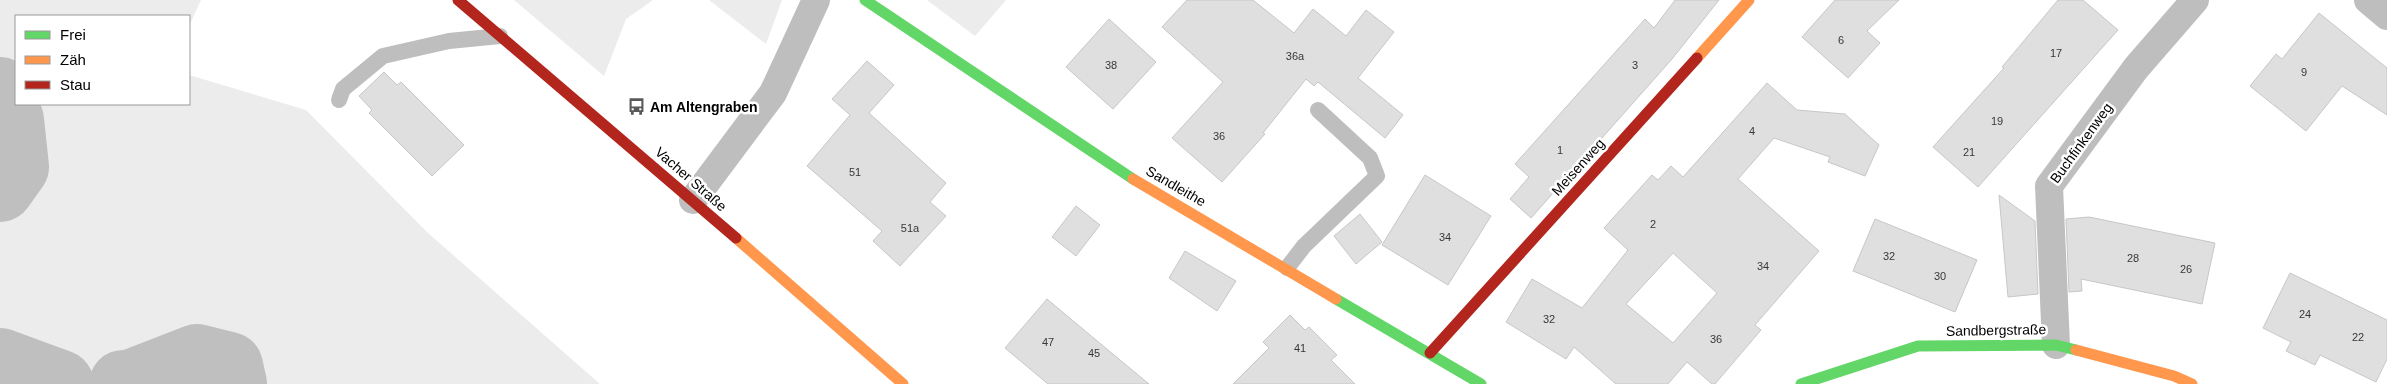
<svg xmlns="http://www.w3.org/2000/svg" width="2387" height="384" font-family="Helvetica,sans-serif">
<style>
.green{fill:#ececec}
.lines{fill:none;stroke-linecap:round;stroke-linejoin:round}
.river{stroke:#bfbfbf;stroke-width:68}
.building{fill:#dfdfdf;stroke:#c7c7c7;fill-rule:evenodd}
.lane{stroke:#bebebe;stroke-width:16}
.street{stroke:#bebebe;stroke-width:28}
.fast{stroke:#63d668;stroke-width:11}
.slow{stroke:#ff974d;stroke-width:11}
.jam{stroke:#b3261e;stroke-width:11}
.labels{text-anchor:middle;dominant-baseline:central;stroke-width:5;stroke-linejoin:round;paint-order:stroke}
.number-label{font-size:11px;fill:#383838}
.poi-label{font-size:14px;font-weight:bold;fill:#000;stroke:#fff;text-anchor:start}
.street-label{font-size:14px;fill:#000;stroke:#fff}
</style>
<rect width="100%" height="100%" fill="#fff"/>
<!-- green -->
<g class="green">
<polygon points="0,0 201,0 189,26 189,16 16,16 16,104 189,104 189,75 306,110 428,233 600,384 0,384"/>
<polygon points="514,0 653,0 626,19 604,76"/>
<polygon points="709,0 782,0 766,44"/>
<polygon points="927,0 1006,0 975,36"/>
</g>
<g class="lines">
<!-- river -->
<g class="river">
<polyline points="0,91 10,120 15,167 0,188"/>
<polyline points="0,362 60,384"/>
<polyline points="123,384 130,384 197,358 229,366 233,384"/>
</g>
</g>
<!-- building -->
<g class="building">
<polygon points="1187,0 1253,0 1294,33 1313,9 1346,36 1366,10 1394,32 1358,78 1403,115 1385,138 1318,82 1314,86 1306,79 1263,133 1265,134 1222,182 1172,138 1223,82 1162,27"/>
<polygon points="1675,0 1719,0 1672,59 1531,218 1510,199 1529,177 1515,164 1645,19 1654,28"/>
<polygon points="1835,0 1899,0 1867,31 1880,43 1848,78 1802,37"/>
<polygon points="2058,0 2083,0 2118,30 1978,187 1933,147 2004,68 2002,67"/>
<polygon points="2319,13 2387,68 2387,115 2342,86 2306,131 2250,86 2276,54 2282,59"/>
<polygon points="1109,19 1156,62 1113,109 1066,67"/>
<polygon points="867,61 894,85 869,113 946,183 930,202 946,216 900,266 873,241 882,231 807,166 850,115 832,99"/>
<polygon points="384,72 397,85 401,82 464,145 432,176 369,113 372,110 359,96"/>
<path d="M1767 83 1797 110 1845 114 1879 145 1865 176 1828 162 1830 157 1774 138 1738 179 1819 251 1755 325 1761 330 1715 384H1712L1687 362 1668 384H1616L1574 347 1566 359 1506 322 1532 279 1582 308 1628 250 1604 228 1652 175 1658 180 1671 166 1683 177ZM1673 253 1717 293 1673 343 1626 304Z"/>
<polygon points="1425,175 1491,216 1448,285 1382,245"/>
<polygon points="1999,195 2035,221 2038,294 2008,297"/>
<polygon points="1076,206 1100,225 1076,256 1052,237"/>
<polygon points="1360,214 1382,242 1356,264 1334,236"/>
<polygon points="2089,217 2215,243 2202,304 2081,279 2082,291 2069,292 2066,219"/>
<polygon points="1875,219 1977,260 1955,312 1853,271"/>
<polygon points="1185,251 1236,281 1217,311 1169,278"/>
<polygon points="2290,273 2387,320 2387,359 2376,382 2320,355 2315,365 2286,351 2291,342 2263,328"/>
<polygon points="1047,299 1090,335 1149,384 1048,384 1005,348"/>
<polygon points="1290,315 1305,330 1309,327 1337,355 1331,360 1355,384 1233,384 1269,348 1263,342"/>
</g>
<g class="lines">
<!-- lane -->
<g class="lane">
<polyline points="339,100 343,89 383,56 449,41 500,36"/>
<polyline points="1287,268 1304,246 1377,176 1370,158 1318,110"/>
</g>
<!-- street -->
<g class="street">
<polyline points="2368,0 2387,16"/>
<polyline points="693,200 773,93 816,0"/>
<polyline points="2056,345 2049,186 2136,68 2195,0"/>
</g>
<!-- fast -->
<g class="fast">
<polyline points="865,0 1133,179"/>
<polyline points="1336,299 1481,384"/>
<polyline points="1801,384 1918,346 2056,345 2076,350"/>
</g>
<!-- slow -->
<g class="slow">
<polyline points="1697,58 1749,0"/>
<polyline points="1133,179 1336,299"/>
<polyline points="736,238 903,384"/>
<polyline points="2076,350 2174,376 2192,384"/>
</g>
<!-- jam -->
<g class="jam">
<polyline points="458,0 736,238"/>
<polyline points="1430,353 1697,58"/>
</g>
</g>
<!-- icons -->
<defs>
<symbol id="bus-bare" viewBox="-9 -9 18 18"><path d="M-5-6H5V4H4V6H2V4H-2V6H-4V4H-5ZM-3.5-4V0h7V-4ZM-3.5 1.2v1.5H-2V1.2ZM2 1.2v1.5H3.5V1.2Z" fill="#595959" stroke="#fff" stroke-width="2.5" paint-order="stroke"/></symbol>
</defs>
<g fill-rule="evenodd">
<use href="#bus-bare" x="624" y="94" width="25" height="25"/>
</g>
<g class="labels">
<!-- number labels -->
<g class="number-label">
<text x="1841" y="40">6</text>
<text x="2056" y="53">17</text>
<text x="1295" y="56">36a</text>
<text x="1111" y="65">38</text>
<text x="1635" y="65">3</text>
<text x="2304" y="72">9</text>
<text x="1997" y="121">19</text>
<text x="1752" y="131">4</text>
<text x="1219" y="136">36</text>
<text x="1560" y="150">1</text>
<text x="1969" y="152">21</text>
<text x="855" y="172">51</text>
<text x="1653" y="224">2</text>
<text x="910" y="228">51a</text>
<text x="1445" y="237">34</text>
<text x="1889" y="256">32</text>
<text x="2133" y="258">28</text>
<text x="1763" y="266">34</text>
<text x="2186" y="269">26</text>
<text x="1940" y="276">30</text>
<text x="2305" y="314">24</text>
<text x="1549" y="319">32</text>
<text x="2358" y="337">22</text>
<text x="1716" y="339">36</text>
<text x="1048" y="342">47</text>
<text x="1300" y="348">41</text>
<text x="1094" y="353">45</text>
</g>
<!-- poi labels -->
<g class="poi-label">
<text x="650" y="107">Am Altengraben</text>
</g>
<!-- street labels -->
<g class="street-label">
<text transform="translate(2081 143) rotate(-54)">Buchfinkenweg</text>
<text transform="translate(1578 167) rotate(-48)">Meisenweg</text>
<text transform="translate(691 179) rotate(41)">Vacher Straße</text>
<text transform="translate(1176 186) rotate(30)">Sandleithe</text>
<text transform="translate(1996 330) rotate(-1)">Sandbergstraße</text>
</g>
</g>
<!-- legend -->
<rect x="15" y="15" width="175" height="90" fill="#ffffff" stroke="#999999"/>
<rect x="25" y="31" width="25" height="8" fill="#63d668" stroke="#999999"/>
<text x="60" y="40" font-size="15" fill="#000000">Frei</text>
<rect x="25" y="56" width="25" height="8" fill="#ff974d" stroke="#999999"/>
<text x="60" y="65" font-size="15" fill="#000000">Zäh</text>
<rect x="25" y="81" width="25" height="8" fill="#b3261e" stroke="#999999"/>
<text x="60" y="90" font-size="15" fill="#000000">Stau</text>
</svg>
